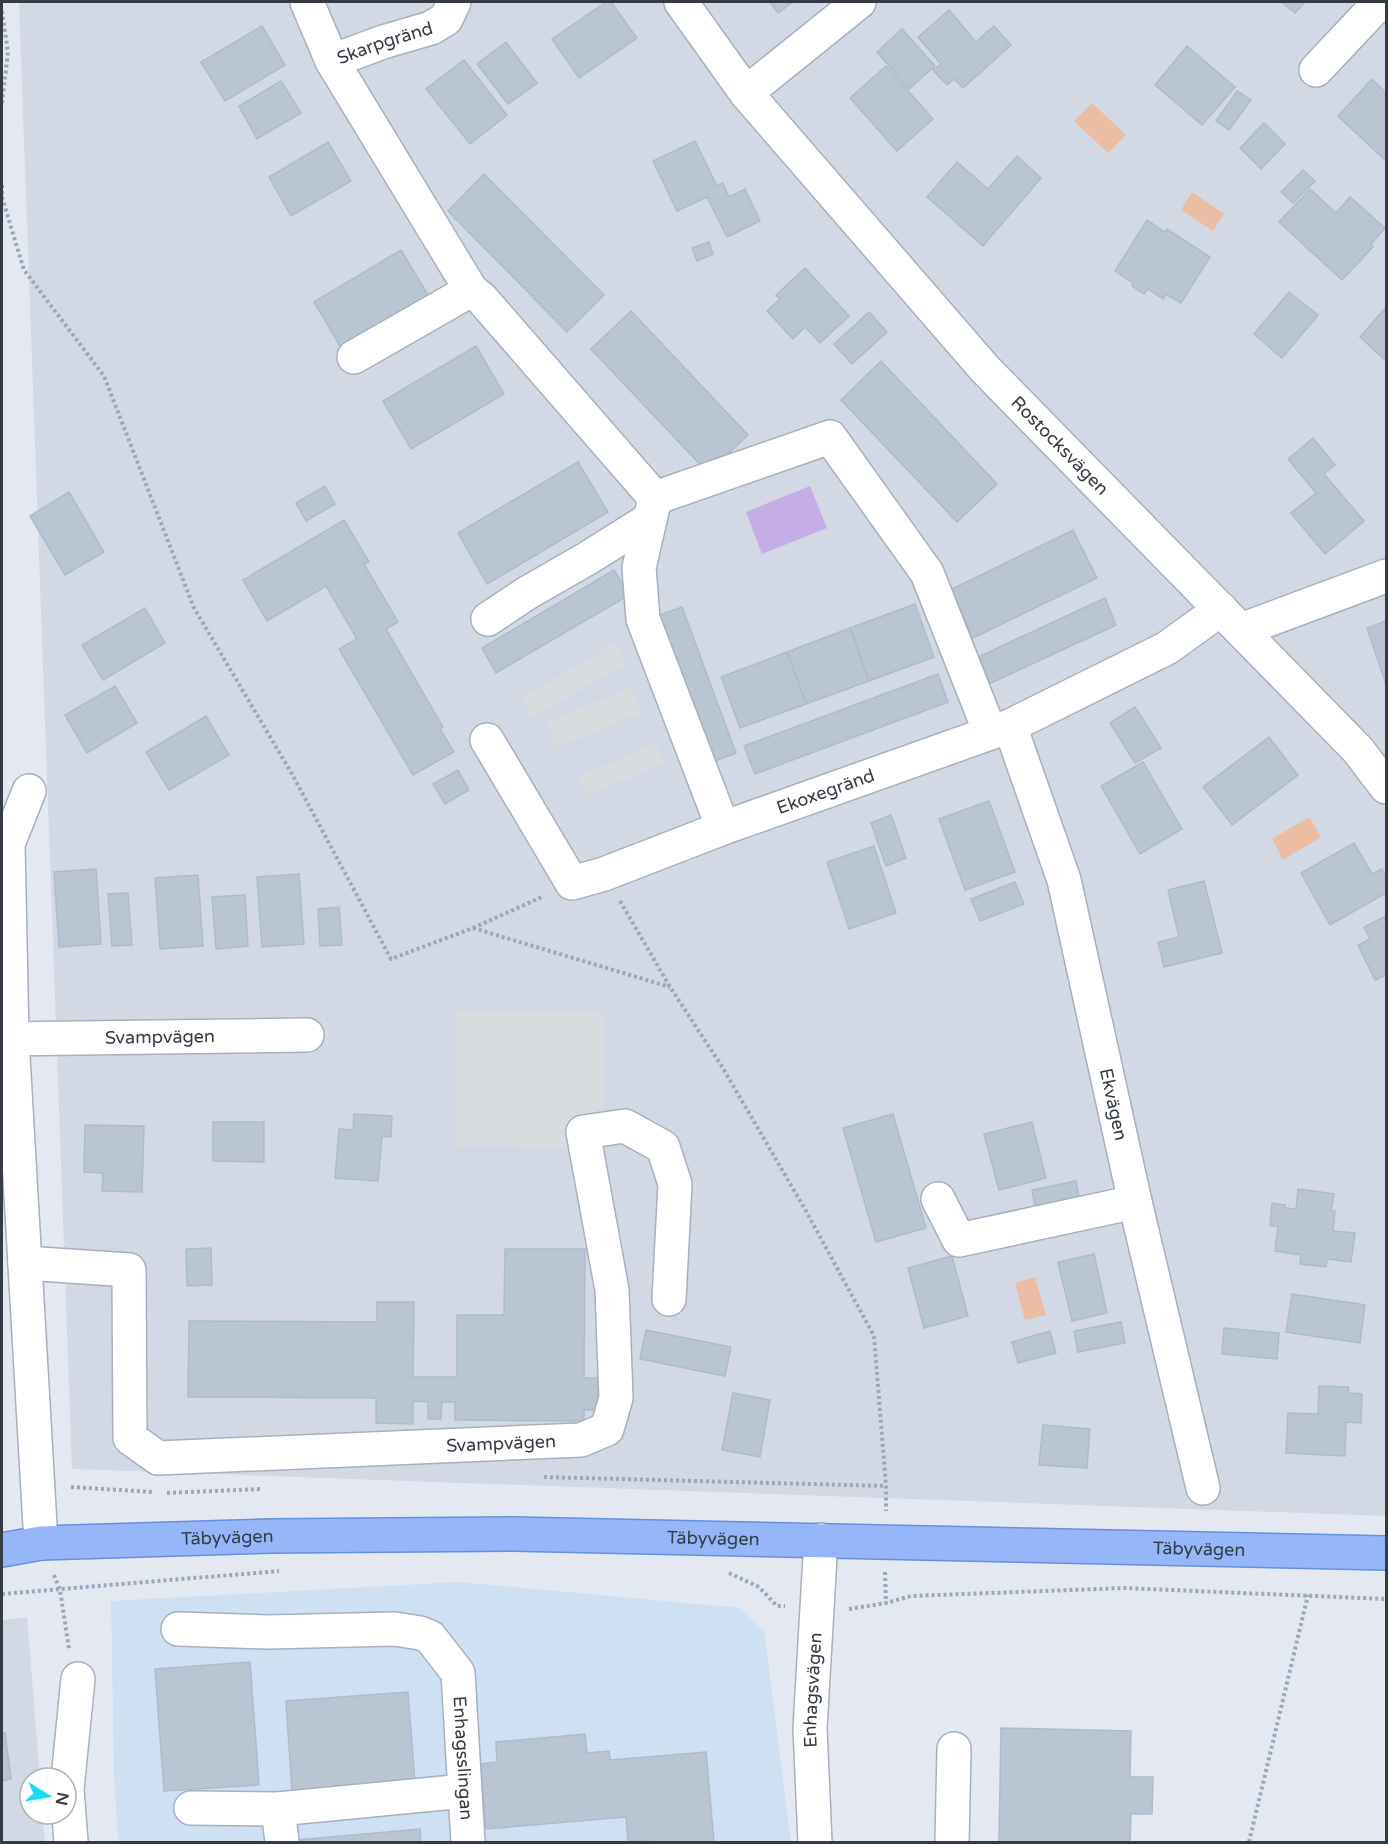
<svg xmlns="http://www.w3.org/2000/svg" width="1388" height="1844" font-family="'Varela Round',sans-serif">
<style>
.residential{fill:#d2d9e5}
.commercial{fill:#cfe0f3}
.green{fill:#c4aee4}
.parking{fill:#d9dcdf}
.water{fill:#ecbda2}
.building{fill:#bac5d2;stroke:#aebbcd;stroke-width:1.5}
.lines{fill:none;stroke-linecap:round;stroke-linejoin:round}
.minor-casing{stroke:#a7b0bc;stroke-width:36}
.major-casing{stroke:#6690dd;stroke-width:36}
.path{stroke:#99a8bd;stroke-width:4;stroke-dasharray:3 3;stroke-linecap:butt}
.minor{stroke:#fff;stroke-width:33}
.major{stroke:#95b6f9;stroke-width:33}
.labels{text-anchor:middle;dominant-baseline:central;stroke-width:4.5;stroke-linejoin:round;paint-order:stroke}
.street-label{font-size:18px;fill:#343b43;stroke:#fff}
</style>
<rect width="100%" height="100%" fill="#e4e9f1"/>
<!-- residential -->
<g class="residential">
<polygon points="19,2 1386,2 1386,1516 72,1469"/>
<polygon points="27,1617 40,1778 30,1778 30,1814 42,1814 45,1842 2,1842 2,1620"/>
</g>
<!-- commercial -->
<polygon class="commercial" points="458,1582 740,1608 764,1631 791,1842 118,1842 114,1773 111,1601"/>
<!-- green -->
<polygon class="green" points="810,486 827,528 762,554 746,512"/>
<!-- parking -->
<g class="parking">
<polygon points="616,643 627,663 532,718 521,698"/>
<polygon points="631,687 642,712 557,748 547,723"/>
<polygon points="656,743 665,762 588,796 579,777"/>
<polygon points="456,1011 604,1012 602,1147 455,1146"/>
</g>
<!-- water -->
<g class="water">
<polygon points="1092,103 1126,135 1108,153 1074,121"/>
<polygon points="1192,192 1224,214 1213,231 1181,210"/>
<polygon points="1309,817 1321,837 1283,860 1272,839"/>
<polygon points="1035,1277 1046,1315 1025,1320 1015,1283"/>
</g>
<!-- building -->
<g class="building">
<polygon points="606,2 611,2 637,38 579,78 552,39"/>
<polygon points="770,2 793,2 778,13"/>
<polygon points="1282,2 1305,2 1295,13"/>
<polygon points="949,10 976,42 994,26 1011,45 963,88 954,79 947,85 933,70 941,64 918,37"/>
<polygon points="262,26 285,65 225,101 201,62"/>
<polygon points="902,29 935,66 909,89 877,52"/>
<polygon points="506,42 537,83 508,104 477,64"/>
<polygon points="1187,46 1235,87 1202,125 1155,85"/>
<polygon points="464,60 507,115 470,144 426,89"/>
<polygon points="886,66 933,119 897,151 850,98"/>
<polygon points="1372,79 1386,93 1386,161 1338,116"/>
<polygon points="281,81 301,113 257,139 239,106"/>
<polygon points="1237,91 1251,100 1229,130 1216,121"/>
<polygon points="1264,123 1285,144 1261,169 1240,148"/>
<polygon points="695,141 717,186 723,183 729,197 745,189 760,221 727,237 707,197 677,211 653,161"/>
<polygon points="328,142 351,181 291,216 269,177"/>
<polygon points="1017,156 1041,178 983,246 927,197 957,162 988,189"/>
<polygon points="1303,170 1315,181 1293,203 1281,192"/>
<polygon points="484,174 604,295 567,332 448,211"/>
<polygon points="1310,189 1336,213 1350,197 1385,228 1371,244 1373,247 1342,280 1279,222"/>
<polygon points="1147,220 1165,232 1167,229 1210,257 1181,303 1166,294 1163,299 1148,289 1144,294 1132,286 1133,283 1115,271"/>
<polygon points="709,242 713,254 697,261 692,248"/>
<polygon points="401,250 428,295 340,346 314,302"/>
<polygon points="805,268 849,316 820,343 805,327 793,339 767,311 780,299 776,295"/>
<polygon points="1289,292 1318,315 1282,358 1254,334"/>
<polygon points="1386,307 1386,361 1360,337"/>
<polygon points="631,311 748,435 708,473 591,349"/>
<polygon points="869,312 887,332 852,364 834,344"/>
<polygon points="476,346 504,394 411,449 383,401"/>
<polygon points="881,361 997,484 957,522 841,400"/>
<polygon points="1313,438 1335,465 1324,474 1364,521 1325,554 1291,513 1316,493 1288,459"/>
<polygon points="578,462 608,512 487,584 458,533"/>
<polygon points="325,486 335,504 306,521 296,503"/>
<polygon points="69,492 104,552 65,575 30,516"/>
<polygon points="344,520 369,562 364,564 398,622 386,629 443,727 440,729 454,752 413,775 339,649 357,639 326,586 267,621 243,580"/>
<polygon points="1073,530 1097,578 973,638 950,590"/>
<polygon points="614,570 629,595 496,673 482,648"/>
<polygon points="1105,598 1116,625 991,683 978,657"/>
<polygon points="915,604 934,657 869,681 850,628"/>
<polygon points="682,607 736,753 712,762 657,616"/>
<polygon points="145,608 165,643 103,680 82,645"/>
<polygon points="1386,621 1386,684 1367,628"/>
<polygon points="850,628 869,681 806,704 787,652"/>
<polygon points="787,652 806,704 740,728 721,677"/>
<polygon points="938,674 948,702 755,774 744,746"/>
<polygon points="115,686 137,723 87,753 65,715"/>
<polygon points="1135,707 1161,748 1135,763 1110,723"/>
<polygon points="206,716 229,755 169,790 146,752"/>
<polygon points="1269,737 1298,775 1232,825 1203,787"/>
<polygon points="1143,762 1182,829 1140,854 1101,786"/>
<polygon points="458,770 469,790 445,804 433,784"/>
<polygon points="989,801 1015,872 965,890 939,819"/>
<polygon points="891,815 906,858 886,866 871,823"/>
<polygon points="1354,843 1372,874 1382,869 1386,877 1386,893 1330,925 1301,873"/>
<polygon points="874,846 896,913 849,929 827,862"/>
<polygon points="96,869 101,944 59,947 54,872"/>
<polygon points="299,874 304,944 262,947 257,877"/>
<polygon points="198,875 203,946 160,949 155,878"/>
<polygon points="1204,881 1222,953 1164,967 1158,942 1179,937 1168,890"/>
<polygon points="1015,882 1024,904 980,921 971,899"/>
<polygon points="128,893 132,945 112,946 108,894"/>
<polygon points="245,895 248,946 216,949 212,897"/>
<polygon points="339,907 342,945 320,946 318,909"/>
<polygon points="1386,916 1386,975 1375,980 1358,945 1370,939 1364,927"/>
<polygon points="354,1114 392,1116 391,1137 382,1136 378,1181 335,1178 339,1129 353,1130"/>
<polygon points="893,1114 926,1228 876,1242 843,1128"/>
<polygon points="213,1122 264,1122 264,1162 213,1161"/>
<polygon points="1032,1122 1046,1178 999,1190 984,1134"/>
<polygon points="85,1125 144,1126 142,1192 102,1191 103,1173 84,1172"/>
<polygon points="1076,1181 1080,1202 1036,1211 1032,1190"/>
<polygon points="1298,1189 1334,1194 1331,1211 1335,1211 1333,1231 1355,1233 1351,1262 1327,1259 1326,1267 1300,1264 1301,1255 1275,1251 1278,1226 1270,1226 1272,1203 1285,1205 1285,1208 1296,1209"/>
<polygon points="211,1248 212,1285 187,1286 186,1249"/>
<polygon points="505,1249 585,1249 584,1378 603,1378 603,1410 584,1410 584,1421 455,1420 455,1402 442,1402 441,1419 428,1419 428,1402 413,1401 413,1424 376,1423 376,1398 188,1397 189,1321 377,1322 377,1302 414,1302 413,1377 457,1377 457,1315 504,1315"/>
<polygon points="1094,1254 1107,1313 1072,1321 1058,1262"/>
<polygon points="952,1256 968,1316 924,1328 908,1268"/>
<polygon points="1292,1294 1365,1305 1360,1343 1286,1332"/>
<polygon points="1121,1322 1125,1343 1078,1352 1074,1331"/>
<polygon points="1224,1328 1279,1333 1277,1359 1222,1354"/>
<polygon points="646,1330 731,1347 725,1376 640,1359"/>
<polygon points="1050,1331 1056,1353 1018,1363 1012,1342"/>
<polygon points="1319,1386 1349,1387 1348,1393 1362,1394 1361,1423 1346,1422 1345,1456 1286,1453 1288,1413 1318,1414"/>
<polygon points="733,1393 770,1400 760,1457 722,1450"/>
<polygon points="1043,1425 1090,1429 1087,1468 1039,1465"/>
<polygon points="250,1662 259,1785 164,1791 155,1669"/>
<polygon points="408,1692 415,1783 292,1791 286,1701"/>
<polygon points="1001,1728 1131,1731 1130,1777 1153,1777 1152,1814 1131,1814 1130,1842 999,1842"/>
<polygon points="2,1733 5,1733 11,1779 2,1781"/>
<polygon points="585,1734 587,1753 609,1751 610,1760 706,1752 714,1842 650,1842 649,1840 628,1842 626,1817 486,1829 481,1764 497,1762 496,1742"/>
<polygon points="420,1829 421,1842 297,1842 297,1840"/>
</g>
<g class="lines">
<defs>
<g id="minor">
<path id="s1" d="M307 2 332 61 383 42 431 28 446 19 454 2"/>
<path id="s2" d="M681 2 746 93 985 369 1358 750 1386 787"/>
<polyline points="332,61 471,290 482,299 655,498 830,437 927,573 990,732"/>
<polyline points="1316,70 1380,2"/>
<polyline points="746,93 859,2"/>
<polyline points="354,357 471,290"/>
<polyline points="655,498 639,568 643,619 723,828"/>
<polyline points="488,619 527,593 588,558 650,519"/>
<polyline points="1241,630 1386,576"/>
<path id="s3" d="M1010 726 1064 880 1135 1202 1203 1488"/>
<path id="s4" d="M487 740 572 883 604 874 723 828 1010 726 1167 648 1221 609"/>
<polyline points="29,791 8,844 12,1039 41,1543"/>
<path id="s5" d="M2 1039 307 1035"/>
<polyline points="938,1199 959,1240 1135,1202"/>
<path id="s6" d="M25 1263 129 1270 130 1438 158 1458 581 1440 607 1429 616 1398 612 1290 583 1132 625 1126 663 1147 675 1184 669 1299"/>
<path id="s7" d="M178 1629 267 1632 395 1629 420 1633 430 1637 458 1673 468 1842"/>
<polyline points="191,1808 278,1809 464,1791"/>
<polyline points="278,1809 282,1842"/>
<polyline points="71,1842 67,1789 78,1679"/>
<path id="s8" d="M815 1842 810 1728 821 1540"/>
<polyline points="952,1842 954,1749"/>
</g>
<g id="major">
<path id="s9" d="M2 1550 41 1543 271 1536 514 1534 1386 1553"/>
</g>
</defs>
<!-- minor casing -->
<use href="#minor" class="minor-casing"/>
<!-- major casing -->
<use href="#major" class="major-casing"/>
<!-- path -->
<g class="path">
<polyline points="2,11 8,52 2,103"/>
<polyline points="2,185 2,197 24,270 104,376 194,608 292,774 391,959 473,928 544,896"/>
<polyline points="620,901 670,987 721,1065 806,1211 874,1336 886,1486 886,1511"/>
<polyline points="473,928 670,987"/>
<polyline points="544,1477 886,1486"/>
<polyline points="71,1487 153,1492"/>
<polyline points="167,1493 261,1489"/>
<polyline points="885,1572 886,1603"/>
<polyline points="729,1573 759,1587 777,1606 785,1606"/>
<polyline points="54,1575 60,1590 69,1649"/>
<polyline points="2,1594 279,1571"/>
<polyline points="849,1609 886,1603 911,1596 1124,1588 1386,1599"/>
<polyline points="1249,1842 1308,1595"/>
</g>
<!-- minor -->
<use href="#minor" class="minor"/>
<!-- major -->
<use href="#major" class="major"/>
</g>
<g class="labels">
<!-- street labels -->
<g class="street-label">
<text stroke="none"><textPath href="#s1" startOffset="120">Skarpgränd</textPath></text>
<text stroke="none"><textPath href="#s2" startOffset="584">Rostocksvägen</textPath></text>
<text stroke="none"><textPath href="#s4" startOffset="436">Ekoxegränd</textPath></text>
<text stroke="none"><textPath href="#s5" startOffset="158">Svampvägen</textPath></text>
<text stroke="none"><textPath href="#s3" startOffset="393">Ekvägen</textPath></text>
<text stroke="none"><textPath href="#s6" startOffset="650">Svampvägen</textPath></text>
<text stroke="none"><textPath href="#s9" startOffset="226">Täbyvägen</textPath></text>
<text stroke="none"><textPath href="#s9" startOffset="712">Täbyvägen</textPath></text>
<text stroke="none"><textPath href="#s9" startOffset="1198">Täbyvägen</textPath></text>
<text stroke="none"><textPath href="#s8" startOffset="152">Enhagsvägen</textPath></text>
<text stroke="none"><textPath href="#s7" startOffset="384">Enhagsslingan</textPath></text>
</g>
</g>
<!-- border -->
<rect width="1388" height="1844" fill="none" stroke="#343b43" stroke-width="6"/>
<!-- north arrow -->
<g transform="translate(48 1796) rotate(101)"><circle r="28" fill="#ffffff" stroke="#aeb1b4" stroke-width="1.5"/>
<path d="M0-4.5L10 22L0 15L-10 22Z" fill="#1cdaf0"/>
<text y="-9" font-size="16" font-weight="bold" text-anchor="middle" fill="#343b43">N</text>
</g>
</svg>
